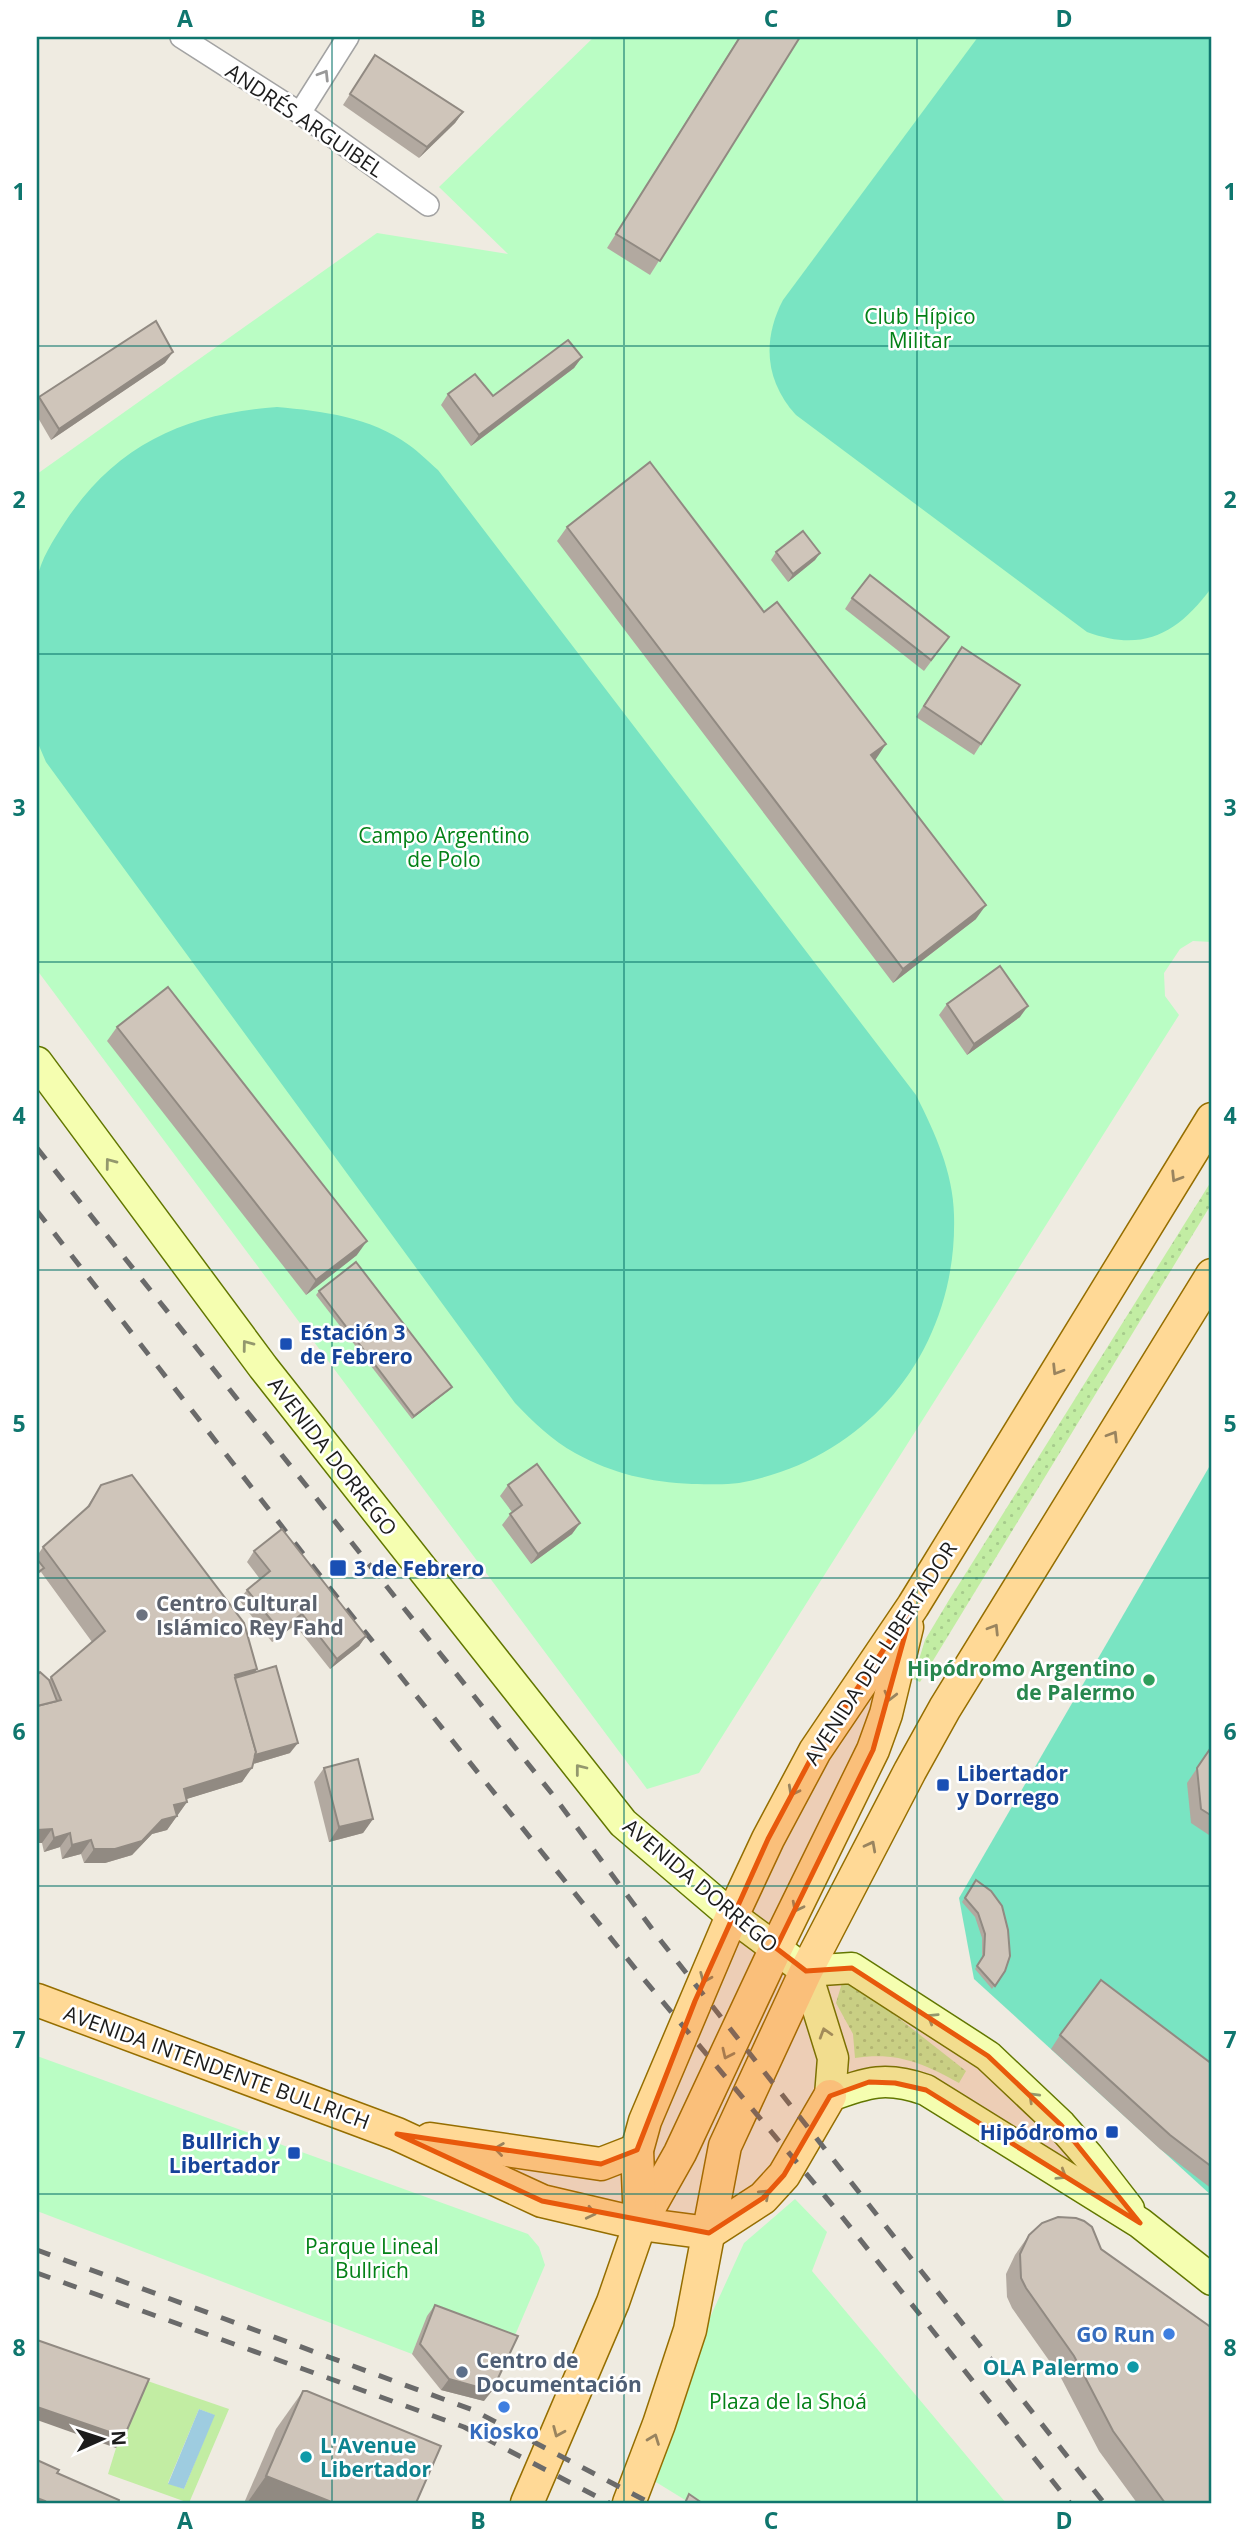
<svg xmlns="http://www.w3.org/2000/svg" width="1249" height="2540" font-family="'Open Sans',sans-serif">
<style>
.grass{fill:url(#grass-dots)}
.park{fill:#bafdc4}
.garden{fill:#c2eda3;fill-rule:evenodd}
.pitch{fill:#79e4c2}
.water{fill:#9ecce0}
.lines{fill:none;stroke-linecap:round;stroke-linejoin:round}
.street-casing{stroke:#a3a3a3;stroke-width:24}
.secondary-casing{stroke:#627700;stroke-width:33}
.primary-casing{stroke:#956e00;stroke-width:35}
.street{stroke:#fff;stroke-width:21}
.secondary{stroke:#f5feb0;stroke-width:30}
.primary{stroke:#ffd996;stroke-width:32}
.rail{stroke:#6a6a6a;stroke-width:5;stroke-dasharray:14 14;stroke-linecap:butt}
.wall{fill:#b2a9a0}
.shaded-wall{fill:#918a82}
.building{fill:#cfc5ba;stroke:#918a82;stroke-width:2}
.oneway{stroke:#999}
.oneway2{stroke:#93986d}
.oneway3{stroke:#99845f}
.marked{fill:#e8590c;fill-opacity:0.2;stroke:#e8590c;stroke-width:5;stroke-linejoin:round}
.grid{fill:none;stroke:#0f766e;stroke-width:2;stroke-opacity:0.55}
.transit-dot{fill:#1a4fb4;stroke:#fff;stroke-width:2.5}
.worship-dot{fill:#6b7280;stroke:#fff;stroke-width:2.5}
.leisure-dot{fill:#2e9e5b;stroke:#fff;stroke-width:2.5}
.shop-dot{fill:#3f7fe0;stroke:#fff;stroke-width:2.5}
.culture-dot{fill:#0f9aa8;stroke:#fff;stroke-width:2.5}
.service-dot{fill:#5c6f8a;stroke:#fff;stroke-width:2.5}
.labels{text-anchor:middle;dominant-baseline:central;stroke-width:5;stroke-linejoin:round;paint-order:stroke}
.street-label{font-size:21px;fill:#1c1c1c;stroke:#fff}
.park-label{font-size:21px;fill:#038117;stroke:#fff}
.transit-label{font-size:21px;font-weight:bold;fill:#164399;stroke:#fff;text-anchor:start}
.worship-label{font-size:21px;font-weight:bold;fill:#5b616d;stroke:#fff;text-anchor:start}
.leisure-label{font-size:21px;font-weight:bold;fill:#27864d;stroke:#fff;text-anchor:end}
.shop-label{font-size:21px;font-weight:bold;fill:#366cbe;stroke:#fff;text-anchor:end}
.service-label{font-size:21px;font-weight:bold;fill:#4e5e75;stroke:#fff;text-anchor:start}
.culture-label{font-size:21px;font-weight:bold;fill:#0d838f;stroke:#fff;text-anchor:end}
.neatline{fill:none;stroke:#0f766e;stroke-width:2.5}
.grid-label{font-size:23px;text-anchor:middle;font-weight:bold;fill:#0f766e}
</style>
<defs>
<pattern id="grass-dots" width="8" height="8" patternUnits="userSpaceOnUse" patternTransform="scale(1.75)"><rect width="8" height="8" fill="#c2eda3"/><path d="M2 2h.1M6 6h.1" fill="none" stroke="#a6cb8c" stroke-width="1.8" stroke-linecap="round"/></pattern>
</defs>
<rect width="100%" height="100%" fill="#efebe1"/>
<!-- grass -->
<g class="grass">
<polygon points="1212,1180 1212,1203 920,1682 913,1679 925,1640 949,1600"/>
<path d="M842 1983 849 1984 882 2005 966 2071 959 2083C922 2063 898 2052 855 2058L853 2034 836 2003Z"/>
</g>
<!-- park -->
<g class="park">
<polygon points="594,37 1212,37 1212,942 1193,941 1180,949 1164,973 1165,996 1179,1015 699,1773 647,1789 37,970 37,474 377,233 508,254 439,187"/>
<polygon points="37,2056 528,2234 539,2247 545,2265 510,2347 428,2316 412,2354 37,2211"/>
<polygon points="795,2199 827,2232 812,2271 1006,2503 690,2503 651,2479 702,2335 744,2243"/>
</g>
<!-- garden -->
<path class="garden" d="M37 2343 229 2409 189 2503 108 2474 116 2448ZM199 2409 214 2415 184 2489 168 2483Z"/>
<!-- pitch -->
<g class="pitch">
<path d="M978 37H1212V587C1178 633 1144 653 1087 632L796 415C765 381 762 340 783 300Z"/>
<path d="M277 407C322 411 371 417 409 445 419 452 429 462 438 470L916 1095C935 1133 953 1172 954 1215 958 1347 871 1459 739 1483 725 1485 707 1484 692 1484 650 1482 613 1474 575 1453 552 1440 533 1422 515 1403L46 762 37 741C37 703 37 666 37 628 37 613 34 595 37 580 40 560 54 539 65 522 117 444 185 414 277 407Z"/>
<polygon points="1212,1462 1212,2196 974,1979 959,1898"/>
</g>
<!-- water -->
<polygon class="water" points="199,2409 215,2415 184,2489 168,2484"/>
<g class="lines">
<defs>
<g id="street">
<polyline points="181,37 300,113 428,205"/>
<polyline points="300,113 348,37"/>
</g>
<g id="secondary">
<path d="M37 1062 263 1367 623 1823 732 1916 806 1971 833 2058 830 2096C868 2082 886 2076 926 2090L1140 2223 1212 2280"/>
<polyline points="806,1971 852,1968 988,2056 1061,2125 1088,2156 1129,2209"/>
</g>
<g id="primary">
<polyline points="37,2000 397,2134 542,2201 640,2224 709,2233 763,2198 784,2175 830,2096"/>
<polyline points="430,2139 601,2164 637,2150"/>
<polyline points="640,2224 680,2153 776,1948 873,1750 886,1714 907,1627"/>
<polyline points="527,2503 613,2302 640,2224 637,2150 645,2121 732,1916 768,1839 815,1751 913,1606 1212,1119"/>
<polyline points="629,2503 659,2424 690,2330 725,2146 806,1971 910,1771 945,1708 1212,1275"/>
</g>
</defs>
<!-- street casing -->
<use href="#street" class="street-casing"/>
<!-- secondary casing -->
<use href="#secondary" class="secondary-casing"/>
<!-- primary casing -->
<use href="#primary" class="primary-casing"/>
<!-- street -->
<use href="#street" class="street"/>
<!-- secondary -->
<use href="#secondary" class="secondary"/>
<!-- primary -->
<use href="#primary" class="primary"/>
<!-- rail -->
<g class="rail">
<polyline points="37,1148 553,1795 661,1941 1104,2503"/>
<polyline points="37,1211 329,1587 642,1977 839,2213 1070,2503"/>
<polyline points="37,2250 473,2410 650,2503"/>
<polyline points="37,2273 464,2427 609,2503"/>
</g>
</g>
<!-- wall -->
<g class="wall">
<polygon points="739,37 800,37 650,275 607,248"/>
<polygon points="375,55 463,112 455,123 419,158 343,105"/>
<polygon points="582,357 574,368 471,446 441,405 448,394 493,396"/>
<polygon points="165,363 51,440 37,416 37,400 39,397"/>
<polygon points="567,527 764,612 886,744 875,759 976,919 893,983 557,541"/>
<polygon points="776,552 820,553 815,560 788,582 771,560"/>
<polygon points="852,598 941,648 924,671 845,609"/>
<polygon points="955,657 981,744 974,755 916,717"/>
<polygon points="947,1004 1020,1017 967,1055 939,1015"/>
<polygon points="117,1027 357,1255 306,1295 107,1041"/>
<polygon points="319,1291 452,1387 449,1390 412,1419 316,1295"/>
<polygon points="101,1485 257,1669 255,1672 290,1753 253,1764 242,1782 186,1799 187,1802 167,1830 152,1834 132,1855 105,1863 84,1863 81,1854 62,1859 60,1847 44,1852 42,1843 49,1680 51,1677 92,1642 41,1572 37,1575 37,1556 43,1547 85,1510"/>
<polygon points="508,1485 580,1523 572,1534 531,1564 502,1525 512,1512 500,1496"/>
<polygon points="254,1551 366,1636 359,1646 330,1669 295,1625 272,1642 239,1600 247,1590 260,1579 247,1562"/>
<polygon points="1212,1746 1212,1837 1191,1823 1187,1783"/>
<polygon points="324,1768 373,1819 363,1833 329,1842 314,1782"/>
<polygon points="976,1880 1005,1971 992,1989 975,1969 982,1958 982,1938 975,1917 962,1902"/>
<polygon points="1060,2035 1212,2064 1212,2189 1160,2149 1051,2049"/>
<polygon points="1029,2235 1101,2249 1212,2503 1137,2503 1099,2451 1060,2376 1012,2308 1007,2297 1006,2274 1015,2255"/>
<polygon points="435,2305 484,2401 441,2390 412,2354 427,2316"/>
<polygon points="303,2391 416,2503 244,2503 276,2429"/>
</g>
<!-- shaded-wall -->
<g class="shaded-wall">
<polygon points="463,112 455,123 419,158 427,147"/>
<polygon points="173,352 165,363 51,440 59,429"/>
<polygon points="582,357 574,368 471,446 479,435"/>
<polygon points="820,553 815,560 788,582 793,574"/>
<polygon points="886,744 876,759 862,769 871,755"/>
<polygon points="986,905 976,919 893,983 903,969"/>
<polygon points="1028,1006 1020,1017 967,1055 974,1044"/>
<polygon points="367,1241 357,1255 306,1295 316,1280"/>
<polygon points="452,1387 449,1390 412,1419 414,1416"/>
<polygon points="580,1523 572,1534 531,1564 538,1554"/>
<polygon points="302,1614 295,1625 272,1642 280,1631"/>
<polygon points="366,1636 359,1646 330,1669 337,1659"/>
<polygon points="257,1669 247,1683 235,1687 235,1675"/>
<polygon points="298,1743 290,1753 246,1766 254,1755"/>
<polygon points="252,1768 242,1782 174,1803 184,1789"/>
<polygon points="187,1802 177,1816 174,1805"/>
<polygon points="177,1816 167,1830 152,1834 132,1855 105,1863 84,1863 94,1849 162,1820"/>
<polygon points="373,1819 363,1833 329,1842 339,1827"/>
<polygon points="52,1829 42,1843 37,1843 37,1830"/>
<polygon points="70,1833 60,1847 44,1852 54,1838"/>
<polygon points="91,1840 81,1854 62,1859 72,1845"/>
<polygon points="449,2379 492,2391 484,2401 441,2390"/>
<polygon points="37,2407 124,2437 116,2448 37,2420"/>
<polygon points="266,2476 334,2503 247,2503"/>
<polygon points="37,2498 45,2501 44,2503 37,2503"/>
</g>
<!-- building -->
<g class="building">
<polygon points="740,37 800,37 660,261 616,234"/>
<polygon points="375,55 463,112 427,147 350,94"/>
<polygon points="156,321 173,352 59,429 39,397"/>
<polygon points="568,340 582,357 479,435 448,394 475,374 493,396"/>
<polygon points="650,462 764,612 777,602 886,744 871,755 986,905 903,969 567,527"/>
<polygon points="803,531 820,553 793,574 776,552"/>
<polygon points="870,575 949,637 931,660 852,598"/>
<polygon points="962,647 1020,685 981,744 924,706"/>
<polygon points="1000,966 1028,1006 974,1044 947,1004"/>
<polygon points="168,987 367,1241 316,1280 117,1027"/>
<polygon points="356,1262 452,1387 414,1416 319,1291"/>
<polygon points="537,1464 580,1523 538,1554 510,1514 522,1505 508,1485"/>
<polygon points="132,1475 244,1623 257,1669 235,1675 256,1752 252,1768 184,1789 187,1802 174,1805 177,1816 162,1820 142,1841 115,1849 94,1849 91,1840 72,1845 70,1833 54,1838 52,1829 37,1830 37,1706 61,1700 51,1677 105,1631 43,1547 89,1506 101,1485"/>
<polygon points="282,1529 366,1636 337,1659 302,1614 280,1631 247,1590 270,1571 254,1551"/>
<polygon points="37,1559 44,1568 37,1573"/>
<polygon points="276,1666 298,1743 255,1755 256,1752 235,1678"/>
<polygon points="40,1672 49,1680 57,1701 37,1706 37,1675"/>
<polygon points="1212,1746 1212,1816 1201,1809 1197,1768"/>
<polygon points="358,1759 373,1819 339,1827 324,1768"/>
<polygon points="976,1880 991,1891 1002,1906 1008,1930 1010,1956 1005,1971 995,1986 977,1966 984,1955 985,1934 978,1913 965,1898"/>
<polygon points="1101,1980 1212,2064 1212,2167 1170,2135 1060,2035"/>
<polygon points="1058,2217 1076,2218 1084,2221 1092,2227 1101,2249 1212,2328 1212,2503 1165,2503 1113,2431 1074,2356 1026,2288 1021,2278 1020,2254 1029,2235 1042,2223"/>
<polygon points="435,2305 518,2336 492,2391 449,2379 420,2344"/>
<polygon points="37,2340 149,2379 124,2437 37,2407"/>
<polygon points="303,2391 307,2391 441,2446 416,2503 334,2503 266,2476"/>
<polygon points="37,2460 59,2470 57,2473 119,2500 118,2503 44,2503 45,2501 37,2498"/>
<polygon points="689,2494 702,2503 685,2503"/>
</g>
<!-- one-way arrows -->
<defs><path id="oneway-chevron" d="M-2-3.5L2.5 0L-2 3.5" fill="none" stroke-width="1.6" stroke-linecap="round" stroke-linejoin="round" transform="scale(1.75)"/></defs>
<use class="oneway" href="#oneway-chevron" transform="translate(324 75) rotate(-58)"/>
<g class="oneway2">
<use href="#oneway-chevron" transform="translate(110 1163) rotate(-127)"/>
<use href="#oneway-chevron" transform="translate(247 1345) rotate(-127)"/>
<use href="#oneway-chevron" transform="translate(580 1769) rotate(-128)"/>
<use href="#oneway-chevron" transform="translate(932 2018) rotate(-148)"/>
<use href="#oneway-chevron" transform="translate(825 2033) rotate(-107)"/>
<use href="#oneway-chevron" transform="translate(1033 2097) rotate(-136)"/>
<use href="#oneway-chevron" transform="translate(1062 2175) rotate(32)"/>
</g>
<g class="oneway3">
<use href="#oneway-chevron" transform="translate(1176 1177) rotate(122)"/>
<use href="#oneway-chevron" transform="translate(1057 1370) rotate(122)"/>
<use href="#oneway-chevron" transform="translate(1113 1436) rotate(-58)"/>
<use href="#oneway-chevron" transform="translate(994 1629) rotate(-58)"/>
<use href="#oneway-chevron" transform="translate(890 1696) rotate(104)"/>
<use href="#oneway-chevron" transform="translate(793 1791) rotate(118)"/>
<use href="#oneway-chevron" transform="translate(871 1846) rotate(-62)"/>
<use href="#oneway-chevron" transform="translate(797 1907) rotate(117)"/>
<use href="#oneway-chevron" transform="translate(705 1978) rotate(113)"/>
<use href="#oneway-chevron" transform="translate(727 2054) rotate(115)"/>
<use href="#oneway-chevron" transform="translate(499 2149) rotate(-172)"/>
<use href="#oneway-chevron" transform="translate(765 2194) rotate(-43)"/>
<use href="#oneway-chevron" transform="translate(591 2213) rotate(13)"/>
<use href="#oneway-chevron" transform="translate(558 2432) rotate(113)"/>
<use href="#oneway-chevron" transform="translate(654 2439) rotate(-69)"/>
</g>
<!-- marked area -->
<path class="marked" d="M913 1606 873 1750 776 1948 806 1971 852 1968 988 2056 1061 2125 1140 2223 926 2090 895 2083 869 2082 830 2096 784 2175 763 2198 709 2233 542 2201 397 2134 601 2164 637 2150 695 2001 768 1839 815 1751Z"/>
<!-- grid -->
<path class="grid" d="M332 37V2503M624 37V2503M917 37V2503M37 346H1212M37 654H1212M37 962H1212M37 1270H1212M37 1578H1212M37 1886H1212M37 2194H1212"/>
<!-- markers -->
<g class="transit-dot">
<rect x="279" y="1337" width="14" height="14" rx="3.5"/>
<rect x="329" y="1559" width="18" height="18" rx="3.5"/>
<rect x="936" y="1778" width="14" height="14" rx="3.5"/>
<rect x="1105" y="2125" width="14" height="14" rx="3.5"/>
<rect x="287" y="2146" width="14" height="14" rx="3.5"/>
</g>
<circle class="worship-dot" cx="142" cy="1615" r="7"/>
<circle class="leisure-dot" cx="1149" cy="1680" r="7"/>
<g class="shop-dot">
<circle cx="1169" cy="2334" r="7"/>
<circle cx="504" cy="2407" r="7"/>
</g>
<g class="culture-dot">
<circle cx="1133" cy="2367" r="7"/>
<circle cx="306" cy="2457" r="7"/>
</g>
<circle class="service-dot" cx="462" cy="2372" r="7"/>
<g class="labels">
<!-- street labels -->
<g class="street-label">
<text transform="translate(305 120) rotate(34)">ANDRÉS ARGUIBEL</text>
<text transform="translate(333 1456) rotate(52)">AVENIDA DORREGO</text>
<text transform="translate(880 1653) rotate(-57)">AVENIDA DEL LIBERTADOR</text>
<text transform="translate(701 1885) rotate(40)">AVENIDA DORREGO</text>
<text transform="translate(217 2067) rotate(20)">AVENIDA INTENDENTE BULLRICH</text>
</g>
<!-- park labels -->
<g class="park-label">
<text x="920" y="316">Club Hípico<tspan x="920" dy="24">Militar</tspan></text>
<text x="444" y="835">Campo Argentino<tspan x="444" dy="24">de Polo</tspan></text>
<text x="372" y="2246">Parque Lineal<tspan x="372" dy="24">Bullrich</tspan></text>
<text x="788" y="2401">Plaza de la Shoá</text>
</g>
<!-- transit labels -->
<g class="transit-label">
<text x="300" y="1332">Estación 3<tspan x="300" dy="24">de Febrero</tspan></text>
<text x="354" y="1568">3 de Febrero</text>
<text x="957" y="1773">Libertador<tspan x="957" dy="24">y Dorrego</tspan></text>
<text x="1098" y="2132" text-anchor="end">Hipódromo</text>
<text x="280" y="2141" text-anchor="end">Bullrich y<tspan x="280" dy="24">Libertador</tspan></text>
</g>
<!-- worship labels -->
<g class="worship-label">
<text x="156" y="1603">Centro Cultural<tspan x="156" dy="24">Islámico Rey Fahd</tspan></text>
</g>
<!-- leisure labels -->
<g class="leisure-label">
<text x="1135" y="1668">Hipódromo Argentino<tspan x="1135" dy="24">de Palermo</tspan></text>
</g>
<!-- shop labels -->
<g class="shop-label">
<text x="1155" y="2334">GO Run</text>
<text x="504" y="2431" text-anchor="middle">Kiosko</text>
</g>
<!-- service labels -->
<g class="service-label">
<text x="476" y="2360">Centro de<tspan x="476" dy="24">Documentación</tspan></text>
</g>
<!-- culture labels -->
<g class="culture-label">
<text x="1119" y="2367">OLA Palermo</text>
<text x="320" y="2445" text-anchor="start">L'Avenue<tspan x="320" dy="24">Libertador</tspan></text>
</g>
</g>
<!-- border -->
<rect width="1249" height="2540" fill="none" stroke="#ffffff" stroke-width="77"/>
<!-- north arrow -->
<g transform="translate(102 2439) rotate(87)" stroke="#ffffff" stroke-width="5" paint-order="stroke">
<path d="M0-5L12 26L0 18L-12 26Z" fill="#1c1c1c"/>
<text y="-10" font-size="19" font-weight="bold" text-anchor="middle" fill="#1c1c1c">N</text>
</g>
<rect x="38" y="38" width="1172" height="2464" class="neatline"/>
<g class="grid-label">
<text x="185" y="27">A</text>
<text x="478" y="27">B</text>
<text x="771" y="27">C</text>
<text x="1064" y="27">D</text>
<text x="19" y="200">1</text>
<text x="1230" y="200">1</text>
<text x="19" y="508">2</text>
<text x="1230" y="508">2</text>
<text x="19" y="816">3</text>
<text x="1230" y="816">3</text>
<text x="19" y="1124">4</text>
<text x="1230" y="1124">4</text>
<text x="19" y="1432">5</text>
<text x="1230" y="1432">5</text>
<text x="19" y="1740">6</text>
<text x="1230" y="1740">6</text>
<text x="19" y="2048">7</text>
<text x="1230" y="2048">7</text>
<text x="19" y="2356">8</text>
<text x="1230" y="2356">8</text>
<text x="185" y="2529">A</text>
<text x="478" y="2529">B</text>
<text x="771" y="2529">C</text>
<text x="1064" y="2529">D</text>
</g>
</svg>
